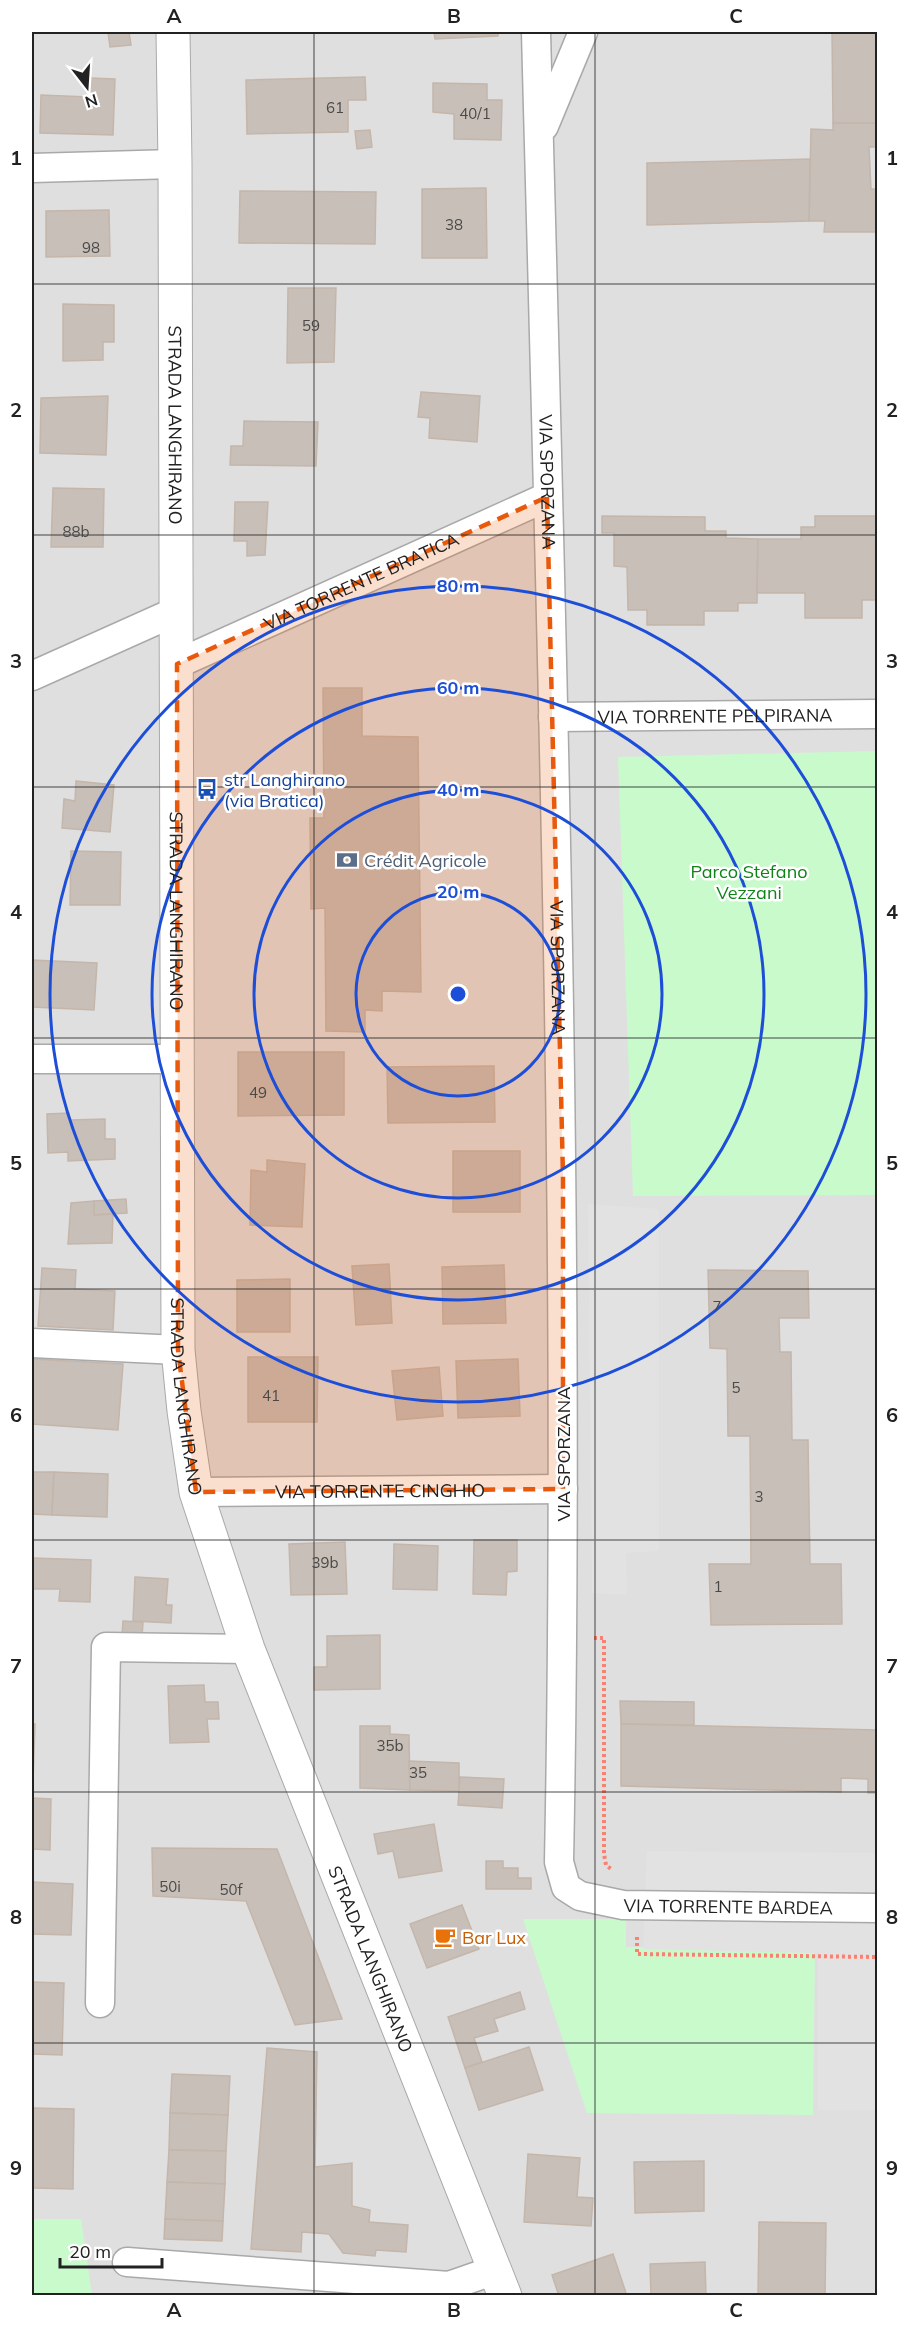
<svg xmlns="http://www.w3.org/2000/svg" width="909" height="2327" font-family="Mulish,sans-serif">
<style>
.residential{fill:#e0dfdf}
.park{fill:#c8facc}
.parking{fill:#e2e2e2}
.building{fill:#c7bfb8;stroke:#c4b6ab;stroke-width:1.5}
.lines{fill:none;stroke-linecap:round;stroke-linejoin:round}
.minor-casing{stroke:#a9a9a9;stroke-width:31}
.tertiary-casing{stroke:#a9a9a9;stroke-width:35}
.path{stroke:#fa8072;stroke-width:4;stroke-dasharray:3 3;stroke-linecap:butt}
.minor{stroke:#fff;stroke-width:28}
.tertiary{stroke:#fff;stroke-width:33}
.marked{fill:#e8590c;fill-opacity:0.2;stroke:#e8590c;stroke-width:4.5;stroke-dasharray:12 8;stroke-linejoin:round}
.grid{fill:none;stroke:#222;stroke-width:1.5;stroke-opacity:0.55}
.ring{fill:none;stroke:#1d4ed8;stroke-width:3}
.labels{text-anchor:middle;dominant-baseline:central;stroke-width:5;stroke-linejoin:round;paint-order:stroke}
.number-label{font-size:15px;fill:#4b4948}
.street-label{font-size:18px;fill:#222;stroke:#fff}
.transit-label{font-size:18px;fill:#164399;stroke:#fff;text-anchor:start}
.service-label{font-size:18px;fill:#4e5e75;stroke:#fff;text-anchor:start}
.park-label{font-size:18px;fill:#0c8416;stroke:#fff}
.food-label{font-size:18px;fill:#c56008;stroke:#fff;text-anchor:start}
.centre{fill:#1d4ed8;stroke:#fff;stroke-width:3}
.ring-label{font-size:18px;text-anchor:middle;font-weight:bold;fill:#1d4ed8;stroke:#fff;stroke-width:5;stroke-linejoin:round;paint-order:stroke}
.neatline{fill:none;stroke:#222;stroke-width:2}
.grid-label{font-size:20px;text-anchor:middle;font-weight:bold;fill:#222}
</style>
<rect width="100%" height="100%" fill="#f2efe9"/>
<!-- residential -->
<rect class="residential" x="32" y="32" width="845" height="2263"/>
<!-- park -->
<g class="park">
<polygon points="877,751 877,1195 633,1196 618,757"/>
<polygon points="523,1919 626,1919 626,1947 815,1948 813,2115 587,2113"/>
<polygon points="32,2219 81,2219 92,2295 32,2295"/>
</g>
<!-- parking -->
<g class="parking">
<polygon points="588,1204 659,1209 659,1551 626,1553 627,1595 592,1593"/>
<polygon points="647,1851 877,1853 877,2110 818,2110 818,1953 643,1949"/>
</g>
<!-- building -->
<g class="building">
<polygon points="108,32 129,32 131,45 110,47"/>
<polygon points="434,32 498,32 498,36 435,39"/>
<polygon points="832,32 878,32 878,123 833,123"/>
<polygon points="365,77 366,100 348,100 348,132 247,134 246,80"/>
<polygon points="90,78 115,79 113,135 40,133 41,95 89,97"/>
<polygon points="433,83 487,84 487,100 502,100 501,140 454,139 454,114 433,112"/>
<polygon points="833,123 878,123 878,147 869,147 871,189 878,189 878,232 824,232 825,221 809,221 811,129 833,130"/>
<polygon points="370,130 372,147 357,149 355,131"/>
<polygon points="810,159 809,221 647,225 647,163"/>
<polygon points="486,188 487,258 422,258 422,189"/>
<polygon points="240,191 376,192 375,244 239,243"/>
<polygon points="109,210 110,256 46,257 46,211"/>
<polygon points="288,288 336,288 334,362 287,363"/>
<polygon points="63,304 114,305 114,342 103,342 103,360 63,361"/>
<polygon points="421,392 480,396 477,442 429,438 430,418 418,417"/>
<polygon points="108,396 106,455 40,453 41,398"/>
<polygon points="244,421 318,422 316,466 230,465 231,446 243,446"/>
<polygon points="53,488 104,489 103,547 51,547"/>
<polygon points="235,502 268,502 265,555 247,556 247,541 234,541"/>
<polygon points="602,516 705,517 705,531 726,531 726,538 758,539 757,603 738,603 738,611 704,611 704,625 647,625 647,610 628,610 627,567 614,566 614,533 602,533"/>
<polygon points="815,516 878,516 876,600 862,600 862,618 805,618 805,593 757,593 758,539 801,539 801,527 815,527"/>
<polygon points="323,688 362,688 362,736 418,737 421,992 382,991 382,1011 365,1010 365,1032 326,1031 325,908 311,909 310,818 324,818"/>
<polygon points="76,781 114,785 110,832 62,828 64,799 75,801"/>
<polygon points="71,851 121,852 120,905 70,905"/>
<polygon points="32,960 97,963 94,1010 32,1007"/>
<polygon points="238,1052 344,1052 344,1115 238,1116"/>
<polygon points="494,1066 495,1122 388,1123 387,1067"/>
<polygon points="69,1113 70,1120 105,1119 105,1139 115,1139 115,1159 68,1161 68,1152 48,1153 47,1114"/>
<rect x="453" y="1151" width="67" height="61"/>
<polygon points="267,1160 305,1164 302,1227 250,1225 251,1170 267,1172"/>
<polygon points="126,1199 127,1213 94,1215 94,1201"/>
<polygon points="94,1201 94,1215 113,1214 112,1243 68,1244 71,1203"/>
<polygon points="389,1264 392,1323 356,1325 352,1266"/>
<polygon points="504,1265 506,1323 443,1324 442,1267"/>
<polygon points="42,1268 76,1270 75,1289 115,1291 113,1330 38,1326"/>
<polygon points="708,1270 808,1271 809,1318 779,1318 780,1352 791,1352 792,1440 808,1440 810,1564 841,1564 842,1624 711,1625 709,1564 751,1564 750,1436 728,1436 727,1349 710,1348"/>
<polygon points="290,1279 290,1332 237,1332 237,1280"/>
<polygon points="248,1357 318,1357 317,1422 248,1422"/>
<polygon points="32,1359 123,1364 118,1430 32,1424"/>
<polygon points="518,1359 520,1416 458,1418 456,1361"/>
<polygon points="439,1367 443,1416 397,1420 392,1371"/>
<polygon points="32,1472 54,1472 52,1515 32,1514"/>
<polygon points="54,1472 108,1474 107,1517 52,1515"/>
<polygon points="474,1540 517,1540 517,1571 507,1572 506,1595 473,1594"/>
<polygon points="345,1542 347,1594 291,1595 289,1544"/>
<polygon points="394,1544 438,1546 437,1590 393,1589"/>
<polygon points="32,1558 91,1560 90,1602 59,1601 60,1589 32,1589"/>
<polygon points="135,1577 168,1579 166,1605 172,1605 171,1623 133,1621"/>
<polygon points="123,1621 143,1622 142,1637 122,1636"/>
<polygon points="380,1635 380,1689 314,1690 314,1667 327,1667 327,1636"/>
<polygon points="204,1685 205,1702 218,1702 219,1719 207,1719 209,1742 170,1743 168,1686"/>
<polygon points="620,1701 694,1702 694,1725 621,1724"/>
<polygon points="32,1724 35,1724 33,1780 32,1780"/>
<polygon points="621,1724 878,1730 878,1793 868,1793 868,1779 841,1778 841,1792 621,1786"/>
<polygon points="360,1726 390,1726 390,1734 409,1735 410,1790 360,1788"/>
<polygon points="409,1761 459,1763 459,1791 410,1790"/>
<polygon points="460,1777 504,1779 502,1808 458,1805"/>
<polygon points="32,1798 51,1799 50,1850 32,1849"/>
<polygon points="434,1824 442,1871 399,1878 393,1851 378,1854 374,1834"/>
<polygon points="152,1848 277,1849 342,2019 295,2025 246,1901 153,1896"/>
<polygon points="486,1861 503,1861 503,1868 518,1868 518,1878 531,1878 531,1889 486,1889"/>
<polygon points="32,1882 73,1884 71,1935 32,1934"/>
<polygon points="462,1905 479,1949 427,1968 410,1924"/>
<polygon points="32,1982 64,1983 62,2055 32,2054"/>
<polygon points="520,1992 525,2009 494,2019 498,2031 474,2038 482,2062 465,2068 448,2017"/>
<polygon points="529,2047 543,2090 479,2110 465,2068"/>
<polygon points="267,2048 317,2052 315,2167 352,2163 352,2206 370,2210 369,2222 408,2225 406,2252 376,2250 375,2256 343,2253 329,2234 302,2232 301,2252 251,2249"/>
<polygon points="172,2074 230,2076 228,2115 170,2113"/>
<polygon points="32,2108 74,2109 73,2189 32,2188"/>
<polygon points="170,2113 228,2115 226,2151 169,2150"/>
<polygon points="169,2150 226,2151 225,2184 167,2182"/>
<polygon points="528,2154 580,2158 577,2197 593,2198 591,2226 524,2222"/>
<polygon points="704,2161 704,2211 635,2213 634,2162"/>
<polygon points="167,2182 225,2184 223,2221 165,2219"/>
<polygon points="165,2219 223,2221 222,2241 164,2239"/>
<polygon points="759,2222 826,2223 825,2296 758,2296"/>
<polygon points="613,2254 627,2296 559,2296 552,2275"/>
<polygon points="705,2262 706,2296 651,2296 650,2264"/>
</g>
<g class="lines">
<defs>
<g id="minor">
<path id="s1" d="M536 32C552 642 571 1252 559 1862L566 1887 580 1896 623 1905 878 1908"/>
<polyline points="544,126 583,32"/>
<polyline points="32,168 175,164"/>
<path id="s2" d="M177 664 547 497"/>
<polyline points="32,676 177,611"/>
<path id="s3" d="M553 717 878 714"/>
<polyline points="32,1059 177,1059"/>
<polyline points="32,1343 178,1350"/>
<path id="s4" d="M196 1492 563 1489"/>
<polyline points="100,2003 106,1647 248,1649"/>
<polyline points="127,2262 449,2286 495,2270"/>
</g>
<g id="tertiary">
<path id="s5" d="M173 32 175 164 178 1350 184 1411 196 1492 248 1649 505 2296"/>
</g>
</defs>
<!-- minor casing -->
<use href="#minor" class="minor-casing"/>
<!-- tertiary casing -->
<use href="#tertiary" class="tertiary-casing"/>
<!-- path -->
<g class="path">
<polyline points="594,1638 604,1638 604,1854 606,1865 611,1869"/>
<polyline points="637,1937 637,1954 878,1957"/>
</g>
<!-- minor -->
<use href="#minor" class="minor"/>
<!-- tertiary -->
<use href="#tertiary" class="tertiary"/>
</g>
<!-- marked area -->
<path class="marked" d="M547 497 563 1177V1489L196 1492 178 1350 177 664Z"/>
<!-- grid -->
<path class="grid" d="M314 32V2296M595 32V2296M32 284H878M32 535H878M32 787H878M32 1038H878M32 1289H878M32 1540H878M32 1792H878M32 2043H878"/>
<!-- distance rings -->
<g class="ring">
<circle cx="458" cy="994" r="102"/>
<circle cx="458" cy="994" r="204"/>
<circle cx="458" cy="994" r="306"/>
<circle cx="458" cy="994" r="408"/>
</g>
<!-- icons -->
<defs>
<symbol id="bus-bare" viewBox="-9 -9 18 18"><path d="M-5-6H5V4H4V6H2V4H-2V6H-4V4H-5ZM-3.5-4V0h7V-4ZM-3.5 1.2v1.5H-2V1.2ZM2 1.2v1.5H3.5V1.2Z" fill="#1a4fb4" stroke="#fff" stroke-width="2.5" paint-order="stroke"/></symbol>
<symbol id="bank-bare" viewBox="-9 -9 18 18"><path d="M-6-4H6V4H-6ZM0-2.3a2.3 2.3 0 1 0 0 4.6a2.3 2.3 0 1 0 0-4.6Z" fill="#5c6f8a" stroke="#fff" stroke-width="2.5" paint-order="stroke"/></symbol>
<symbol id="cafe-bare" viewBox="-9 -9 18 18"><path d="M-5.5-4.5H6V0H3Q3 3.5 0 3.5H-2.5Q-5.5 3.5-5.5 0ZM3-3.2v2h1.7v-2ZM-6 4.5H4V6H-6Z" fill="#e8710a" stroke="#fff" stroke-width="2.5" paint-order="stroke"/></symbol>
</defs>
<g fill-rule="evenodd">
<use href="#bus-bare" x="192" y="774" width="30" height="30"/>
<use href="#bank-bare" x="332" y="845" width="30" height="30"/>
<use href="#cafe-bare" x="430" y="1922" width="30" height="30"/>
</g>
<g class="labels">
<!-- number labels -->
<g class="number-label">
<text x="335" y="107">61</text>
<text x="475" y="113">40/1</text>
<text x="454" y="224">38</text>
<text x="91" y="247">98</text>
<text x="311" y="325">59</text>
<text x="76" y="531">88b</text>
<text x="258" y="1092">49</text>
<text x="717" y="1306">7</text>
<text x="736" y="1387">5</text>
<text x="271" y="1395">41</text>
<text x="759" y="1496">3</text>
<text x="325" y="1562">39b</text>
<text x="718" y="1586">1</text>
<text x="390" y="1745">35b</text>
<text x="418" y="1772">35</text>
<text x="170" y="1886">50i</text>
<text x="231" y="1889">50f</text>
</g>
<!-- street labels -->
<g class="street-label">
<text stroke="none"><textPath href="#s5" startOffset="393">STRADA LANGHIRANO</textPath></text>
<text stroke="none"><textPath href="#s1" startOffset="450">VIA SPORZANA</textPath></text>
<text stroke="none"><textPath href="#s2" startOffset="202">VIA TORRENTE BRATICA</textPath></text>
<text stroke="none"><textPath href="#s3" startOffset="162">VIA TORRENTE PELPIRANA</textPath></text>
<text stroke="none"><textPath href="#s5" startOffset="879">STRADA LANGHIRANO</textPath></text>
<text stroke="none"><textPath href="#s1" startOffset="936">VIA SPORZANA</textPath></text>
<text stroke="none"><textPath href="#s5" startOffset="1365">STRADA LANGHIRANO</textPath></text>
<text transform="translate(563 1454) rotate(-90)">VIA SPORZANA</text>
<text stroke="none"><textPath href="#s4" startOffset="184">VIA TORRENTE CINGHIO</textPath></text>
<text stroke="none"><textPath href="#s1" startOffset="2022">VIA TORRENTE BARDEA</textPath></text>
<text stroke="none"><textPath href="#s5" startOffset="1960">STRADA LANGHIRANO</textPath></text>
</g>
<!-- transit labels -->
<g class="transit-label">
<text x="224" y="779">str Langhirano<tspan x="224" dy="21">(via Bratica)</tspan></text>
</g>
<!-- service labels -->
<g class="service-label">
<text x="364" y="860">Crédit Agricole</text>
</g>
<!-- park labels -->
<g class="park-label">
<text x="749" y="871">Parco Stefano<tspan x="749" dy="21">Vezzani</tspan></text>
</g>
<!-- food labels -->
<g class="food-label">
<text x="462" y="1937">Bar Lux</text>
</g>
</g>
<circle cx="458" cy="994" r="9" class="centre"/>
<g class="ring-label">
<text x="458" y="592">80 m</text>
<text x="458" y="694">60 m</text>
<text x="458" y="796">40 m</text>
<text x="458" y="898">20 m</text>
</g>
<!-- border -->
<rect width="909" height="2327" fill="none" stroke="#ffffff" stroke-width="66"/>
<!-- north arrow -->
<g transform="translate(87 87) rotate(163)" stroke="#ffffff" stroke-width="4.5" paint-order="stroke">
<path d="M0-4.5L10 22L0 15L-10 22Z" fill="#222222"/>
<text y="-9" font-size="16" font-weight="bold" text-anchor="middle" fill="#222222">N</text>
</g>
<!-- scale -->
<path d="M60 2258v9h102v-9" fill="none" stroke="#222222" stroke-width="3"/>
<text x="69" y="2258" font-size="18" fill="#222222" stroke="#ffffff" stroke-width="4.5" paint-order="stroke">20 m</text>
<rect x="33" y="33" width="843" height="2261" class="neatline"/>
<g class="grid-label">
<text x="174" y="23">A</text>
<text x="454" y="23">B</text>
<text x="736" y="23">C</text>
<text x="16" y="165">1</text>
<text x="892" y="165">1</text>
<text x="16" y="417">2</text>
<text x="892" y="417">2</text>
<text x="16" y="668">3</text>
<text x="892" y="668">3</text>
<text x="16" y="919">4</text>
<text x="892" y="919">4</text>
<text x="16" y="1170">5</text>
<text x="892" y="1170">5</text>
<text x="16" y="1422">6</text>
<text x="892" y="1422">6</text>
<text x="16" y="1673">7</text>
<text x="892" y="1673">7</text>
<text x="16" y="1924">8</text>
<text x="892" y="1924">8</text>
<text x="16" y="2175">9</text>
<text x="892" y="2175">9</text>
<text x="174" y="2317">A</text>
<text x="454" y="2317">B</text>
<text x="736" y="2317">C</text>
</g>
</svg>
